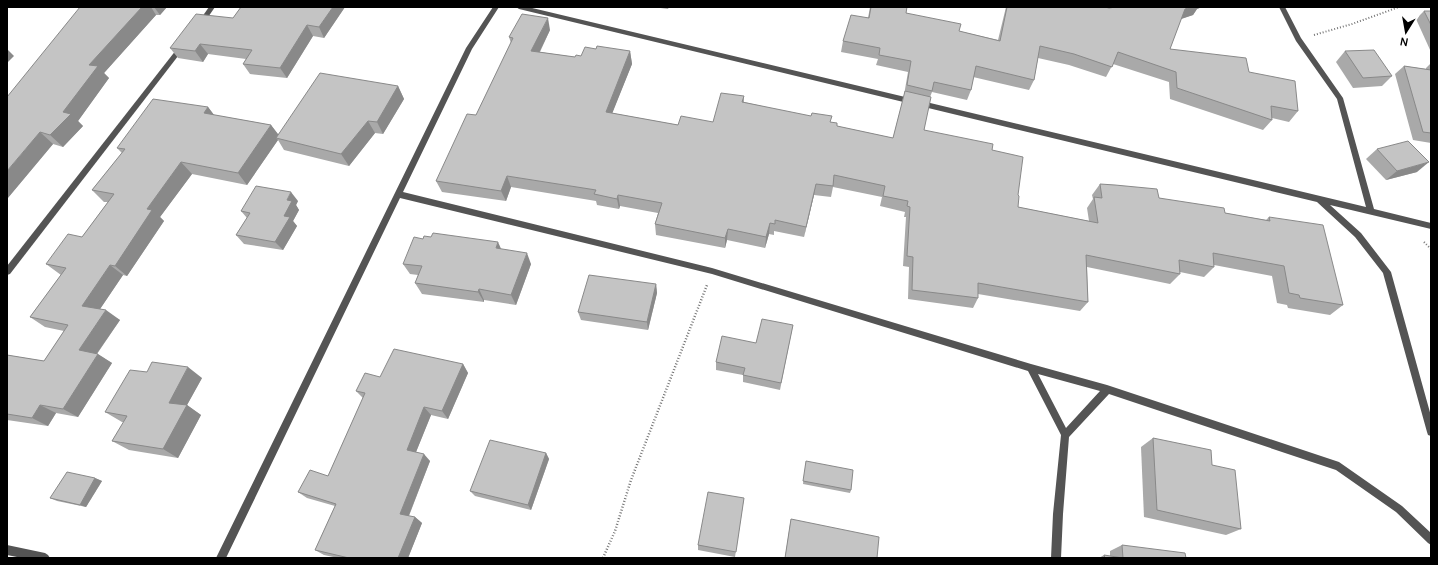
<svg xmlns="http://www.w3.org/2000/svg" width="1438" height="565" font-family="Manrope,sans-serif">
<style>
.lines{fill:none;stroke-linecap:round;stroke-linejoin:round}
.path-far1{stroke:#767676;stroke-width:2;stroke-dasharray:1 2;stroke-linecap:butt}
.path{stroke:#767676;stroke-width:2.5;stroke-dasharray:1 2;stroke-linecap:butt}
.street{fill:#545454;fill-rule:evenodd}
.wall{fill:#a9a9a9}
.shaded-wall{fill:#898989}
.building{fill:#c4c4c4;stroke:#898989}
</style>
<rect width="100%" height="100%" fill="#fff"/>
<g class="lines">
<!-- path-far1 -->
<g class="path-far1">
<polyline points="1314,35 1352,24 1399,7"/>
<polyline points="1424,242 1431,249"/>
</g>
<!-- path -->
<polyline class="path" points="603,558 615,531 631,480 707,285"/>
<!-- street -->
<g class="street">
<polygon points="209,7 215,7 202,26 198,26 197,24"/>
<path d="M493 7H499L472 49 403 192 712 268 1031 364 1107 385 1339 462 1402 506 1431 533V545L1428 543 1396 512 1336 470 1109 394 1069 437 1063 514 1061 558H1051L1053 514 1061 435 1028 371 712 274 400 198 226 558H216L466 48ZM1038 374 1100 391 1066 428Z"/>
<polygon points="516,7 528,7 1366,207 1337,99 1296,41 1279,7 1285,7 1301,38 1343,98 1374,209 1431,223 1431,229 1330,205 1361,233 1391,272 1431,416 1431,436 1428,435 1427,432 1383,273 1355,237 1317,202 519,9"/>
<polygon points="180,45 182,45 185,47 10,274 7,275 7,266"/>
<polygon points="7,545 45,553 48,555 50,558 22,558 7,555"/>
</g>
</g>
<!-- wall -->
<g class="wall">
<polygon points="80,7 167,7 160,15 156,15 104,73 109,78 78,121 83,126 63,147 53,144 7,199"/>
<polygon points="241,7 345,7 324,38 313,36 287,78 250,74 243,64 246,59 208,54 203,62 178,58 170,48 233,18"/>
<polygon points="653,7 669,7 668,9"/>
<polygon points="870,7 907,7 906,13 959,31 998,40 1006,7 1202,7 1197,9 1193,15 1181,19 1170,49 1249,72 1298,111 1289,122 1272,118 1272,120 1263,130 1170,99 1169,82 1113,64 1106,77 1069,65 1038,58 1034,80 1029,90 973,77 971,90 967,100 932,92 930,97 924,130 992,150 1018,195 1018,207 1089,221 1087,208 1093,199 1092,195 1100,184 1159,198 1225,213 1266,220 1269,217 1343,305 1330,315 1288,308 1287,305 1277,303 1272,276 1214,265 1214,267 1204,277 1180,272 1180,274 1170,284 1087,267 1088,302 1080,311 978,294 978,298 973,308 908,299 909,267 903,266 906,217 904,217 905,212 880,206 882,197 833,187 831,197 814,195 804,237 774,231 774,235 769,234 765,248 727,240 725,248 656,235 655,224 658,213 620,206 619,209 597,205 596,201 511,187 506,201 442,192 436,181 476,115 511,43 509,37 550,30 540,52 575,57 581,56 596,49 630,51 632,64 612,113 678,125 713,122 744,96 744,102 831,122 837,126 893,138 904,95 908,72 876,65 878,59 841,52 843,41 868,18"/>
<polygon points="1424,11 1431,11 1431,52 1416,19"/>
<polygon points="1345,51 1392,76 1382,86 1353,88 1336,62"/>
<polygon points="1431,63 1431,143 1413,140 1395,74 1404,66 1426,69 1426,68"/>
<polygon points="398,86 404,99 383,134 375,133 349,166 284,150 278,140 247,185 192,174 160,217 164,221 127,276 123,275 100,309 120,320 97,354 112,363 78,417 56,413 48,426 7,420 7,355 44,361 64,331 45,327 30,317 61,275 46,264 82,237 108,202 104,202 92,190 122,153 117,148 208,107 214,115 271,125 278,134"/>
<polygon points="1377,149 1417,172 1386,180 1366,159"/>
<polygon points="298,201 296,205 299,210 293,221 297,226 283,250 244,244 236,235 247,218 241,211"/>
<polygon points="501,249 531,264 516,305 484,300 484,302 422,294 415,283 418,275 410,274 403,264"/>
<polygon points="656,284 657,293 648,330 581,320 578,312"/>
<polygon points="793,325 780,390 743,382 743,375 716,370 716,362"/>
<polygon points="463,364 468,373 448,419 431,415 416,452 430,461 409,516 415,517 422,523 408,558 338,558 324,555 315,550 335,506 307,498 298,492 328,476 363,398 356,391 380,377"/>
<polygon points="147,372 202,378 187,405 201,415 178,458 129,450 112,441 124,422 122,422 105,412"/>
<polygon points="1153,438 1212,465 1241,529 1226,535 1144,517 1141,447"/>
<polygon points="546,453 549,459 531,510 475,496 470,491"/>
<polygon points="806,461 851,490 850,493 803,484"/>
<polygon points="95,478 102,481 86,507 57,501 50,498"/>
<polygon points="744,498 735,557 698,550 698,545"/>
<polygon points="791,519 877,558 785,558 790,524"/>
<polygon points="1122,545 1186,558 1099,558 1104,555 1110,556 1110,551"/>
</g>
<!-- shaded-wall -->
<g class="shaded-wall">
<polygon points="142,7 151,7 156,15 104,73 109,78 78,121 83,126 63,147 50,135 89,65"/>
<polygon points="154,7 167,7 160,15"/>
<polygon points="333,7 345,7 324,38 319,27"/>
<polygon points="1191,7 1202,7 1197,9 1193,15 1178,20 1185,9"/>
<polygon points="548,18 550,30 534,63 531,51"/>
<polygon points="307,25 313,36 287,78 280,68"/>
<polygon points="200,44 208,54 203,62 195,51"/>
<polygon points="7,49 14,56 7,63"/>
<polygon points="630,51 632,64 608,124 606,112"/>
<polygon points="398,86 404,99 383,134 377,122"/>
<polygon points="208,107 217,119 204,113"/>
<polygon points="368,121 375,133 349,166 341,154"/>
<polygon points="271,125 280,137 276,138 278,140 247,185 238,173"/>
<polygon points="40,132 53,144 7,199 7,171"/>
<polygon points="181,162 192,174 160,217 164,221 127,276 115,266 147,209"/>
<polygon points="1429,162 1417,172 1386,180 1397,171"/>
<polygon points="507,176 511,187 506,201 501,191"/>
<polygon points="816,184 814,195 804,237 806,227"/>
<polygon points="291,192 298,201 296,205 299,210 293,221 297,226 283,250 275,242 284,216 287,200"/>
<polygon points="618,195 620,206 619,209 617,199"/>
<polygon points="770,223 769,234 765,248 766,237"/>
<polygon points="728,229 727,240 725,248 725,238"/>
<polygon points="498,242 503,253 496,248"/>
<polygon points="527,253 531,264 516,305 511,295"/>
<polygon points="110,265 123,275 96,315 82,306"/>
<polygon points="656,284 657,293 648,330 647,322"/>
<polygon points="479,289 484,300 484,302 478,292"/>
<polygon points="106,310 120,320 93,359 79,350"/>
<polygon points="98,354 112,363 78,417 63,409"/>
<polygon points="463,364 468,373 448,419 442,411"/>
<polygon points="188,367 202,378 187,405 201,415 178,458 163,449 169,403"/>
<polygon points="40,405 56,413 48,426 32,418"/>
<polygon points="424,407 431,415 414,457 407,450"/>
<polygon points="546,453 549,459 531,510 528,505"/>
<polygon points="424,454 430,461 407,520 400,514"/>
<polygon points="95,478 102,481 86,507 80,505"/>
<polygon points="415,517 422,523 408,558 398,558"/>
</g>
<!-- building -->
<g class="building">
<polygon points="80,7 142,7 89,65 98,66 63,112 71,114 50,135 40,132 7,171 7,97"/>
<polygon points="241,7 333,7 319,27 307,25 280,68 243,64 252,50 200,44 195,51 170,48 196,14 233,18"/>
<polygon points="871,7 907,7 906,13 961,24 959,31 1000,41 1007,7 1105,7 1109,8 1116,7 1191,7 1185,9 1170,49 1246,58 1249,72 1295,81 1298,111 1271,106 1272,120 1177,88 1176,72 1118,52 1112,67 1074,54 1040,46 1034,80 976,66 971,90 934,82 932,91 907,85 911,61 879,55 880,48 843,41 851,15 869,18"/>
<polygon points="1424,11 1431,11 1431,25"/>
<polygon points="522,14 548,18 531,51 575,57 576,55 581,56 585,47 596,49 597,46 630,51 606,112 678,125 681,116 713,122 721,93 744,96 742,102 811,116 812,113 832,116 830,122 837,123 837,126 893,138 905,91 931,97 924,130 993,144 992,150 1023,157 1018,195 1019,196 1018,207 1098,223 1094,197 1102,198 1100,184 1115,185 1157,189 1159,198 1224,208 1225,213 1270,221 1269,217 1323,225 1343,305 1300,298 1299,295 1289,293 1284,266 1213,253 1214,267 1179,260 1180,274 1086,255 1088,302 978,283 978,298 912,290 913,257 907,256 910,207 907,206 908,201 883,196 885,186 834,175 833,186 816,184 806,227 775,220 775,224 770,223 766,237 728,229 725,238 655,224 662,203 618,195 617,199 594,194 596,190 507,176 501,191 436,181 467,114 476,115 513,38 509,37"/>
<polygon points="1374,50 1392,76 1363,78 1345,51"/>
<polygon points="1404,66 1431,70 1431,133 1423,132"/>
<polygon points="320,73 398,86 377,122 368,121 341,154 276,138"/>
<polygon points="153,99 208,107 204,113 271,125 238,173 181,162 147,209 152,210 115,266 110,265 82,306 106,310 79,350 98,354 63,409 40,405 32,418 7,414 7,355 44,361 68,325 30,317 66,268 46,264 68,234 82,237 114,194 92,190 125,149 117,148"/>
<polygon points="1408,141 1429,162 1397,171 1377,149"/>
<polygon points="256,186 291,192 287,200 292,201 284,216 290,217 275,242 236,235 250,213 241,211"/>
<polygon points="433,233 498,242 496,248 527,253 511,295 479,289 478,292 415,283 422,266 403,264 414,237 423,239 424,236 431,237"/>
<polygon points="589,275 656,284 647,322 578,312"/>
<polygon points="762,319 793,325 781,383 743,375 745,368 716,362 722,336 756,343"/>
<polygon points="394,349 463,364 442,411 424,407 407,450 424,454 400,514 415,517 398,558 349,558 315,550 336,504 298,492 310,470 328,476 365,393 356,391 365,373 380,377"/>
<polygon points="152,362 188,367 169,403 187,405 163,449 112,441 127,416 105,412 130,370 147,372"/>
<polygon points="1153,438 1211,450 1212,465 1235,470 1241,529 1157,510"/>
<polygon points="490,440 546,453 528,505 470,491"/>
<polygon points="806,461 853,470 851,490 803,481"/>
<polygon points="67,472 95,478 80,505 50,498"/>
<polygon points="708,492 744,498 736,552 698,545"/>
<polygon points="791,519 879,537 877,558 785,558"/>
<polygon points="1122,545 1185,553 1186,558 1105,558 1104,555 1123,558"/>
</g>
<!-- border -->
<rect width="1438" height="565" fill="none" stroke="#000000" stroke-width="16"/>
<!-- north arrow -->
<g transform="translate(1406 32) rotate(191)" stroke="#ffffff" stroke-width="3" paint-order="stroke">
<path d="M0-3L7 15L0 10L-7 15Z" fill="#000000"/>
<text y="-6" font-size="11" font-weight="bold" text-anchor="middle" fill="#000000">N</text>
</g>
</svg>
